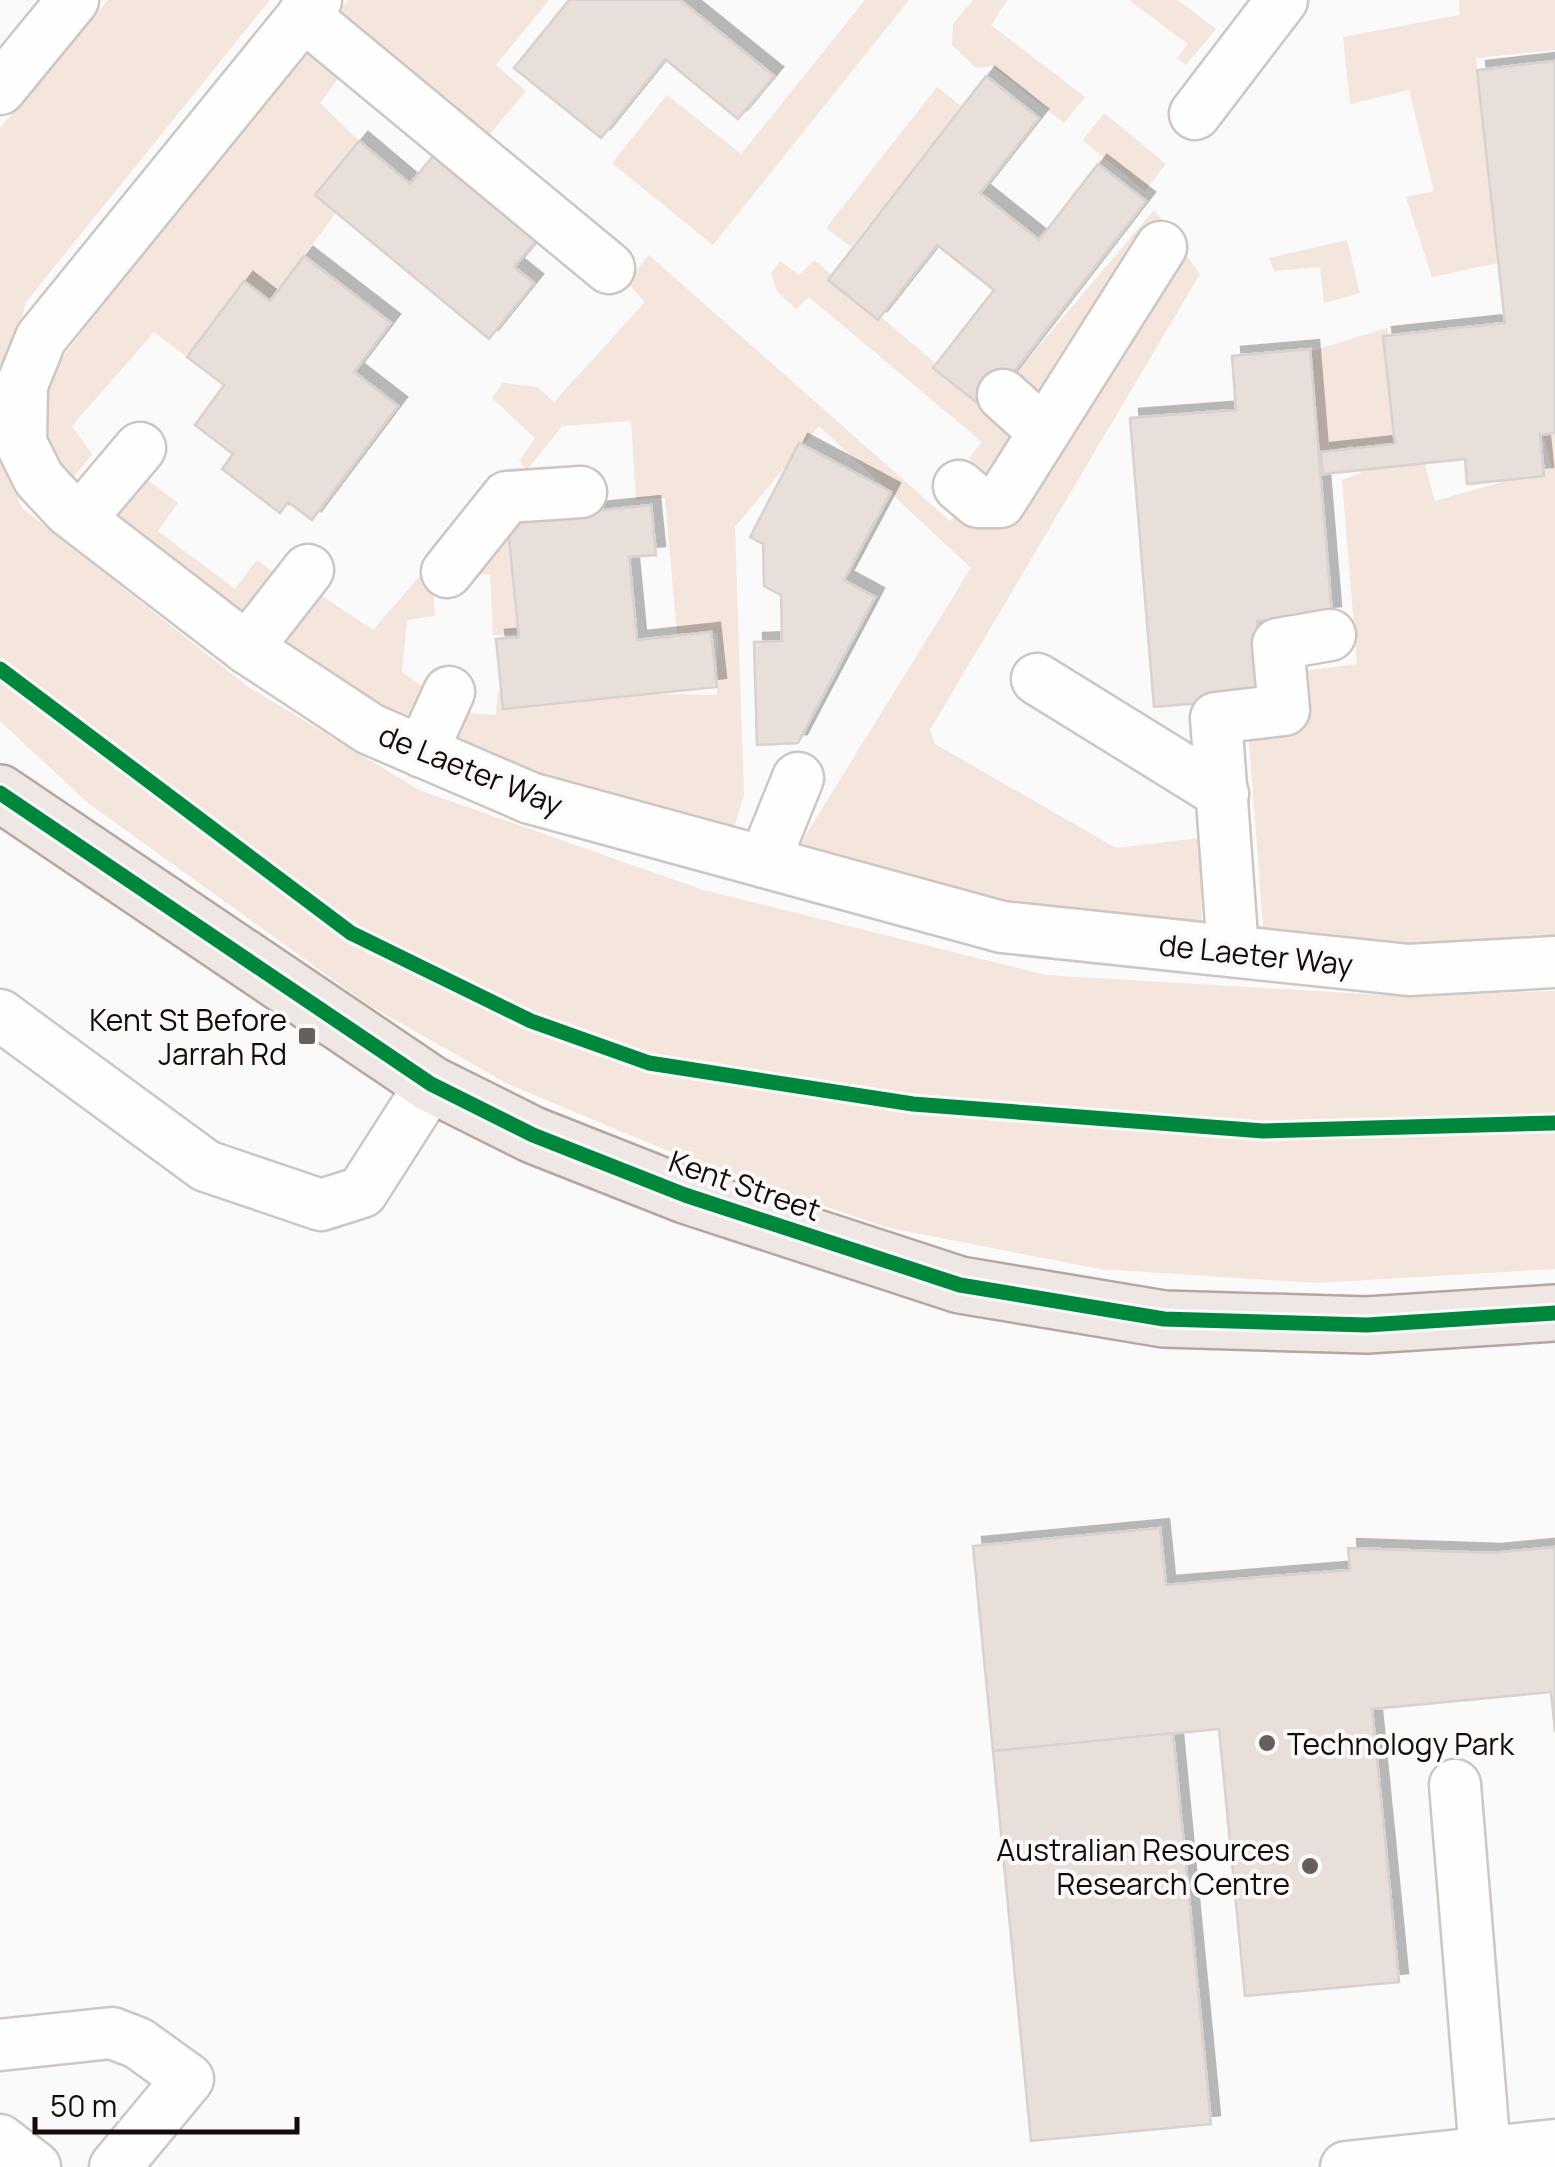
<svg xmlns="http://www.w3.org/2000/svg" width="1555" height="2167" font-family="Manrope,sans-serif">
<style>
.green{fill:#f4e5dd}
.building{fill:#e8dfdb;stroke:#d8d2cf;stroke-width:2.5;filter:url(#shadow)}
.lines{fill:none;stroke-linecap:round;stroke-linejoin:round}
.minor-casing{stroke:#cdc7c4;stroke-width:55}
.major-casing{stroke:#b5a69f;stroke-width:60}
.minor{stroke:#fefefe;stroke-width:50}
.major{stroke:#efe7e4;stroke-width:55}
.cycleway-casing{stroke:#fafafa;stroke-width:21}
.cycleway{stroke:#00873e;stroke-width:15}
.poi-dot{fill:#665f5b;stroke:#fafafa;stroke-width:4}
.labels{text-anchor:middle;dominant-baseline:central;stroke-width:8;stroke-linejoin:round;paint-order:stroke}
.street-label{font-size:30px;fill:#160b06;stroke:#fafafa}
.poi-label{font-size:30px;fill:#160b06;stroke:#fafafa;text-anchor:end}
</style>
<defs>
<filter id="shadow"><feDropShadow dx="9" dy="-9" stdDeviation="0" flood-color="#0004"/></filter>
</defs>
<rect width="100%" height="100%" fill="#fafafa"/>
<!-- green -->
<g class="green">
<polygon points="108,0 270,0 26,302 0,403 0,128"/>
<polygon points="348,0 549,0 496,65 526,91 484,141 334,17"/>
<polygon points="865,0 909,0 713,245 612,163 667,95 741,154"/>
<polygon points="973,0 1007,0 991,25 1085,97 1064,123 992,66 976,68 952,45 953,24"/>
<polygon points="1129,0 1178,0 1216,29 1186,65 1177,58 1188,44"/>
<polygon points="1459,0 1555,0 1555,50 1476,58 1497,263 1432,277 1406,197 1434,191 1409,90 1350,104 1343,37 1459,15"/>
<polygon points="299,48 340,76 320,103 359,141 315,195 336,213 270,301 244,282 187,357 154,332 72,426 92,454 67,486 43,447 39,388"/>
<polygon points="937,87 962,107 851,247 826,228"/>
<polygon points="1104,113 1166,164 1145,191 1083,140"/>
<polygon points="1154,210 1200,274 930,730 935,744 1116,848 1200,838 1202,934 1019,916 794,854 971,568 819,426 735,527 744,795 733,832 548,784 453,745 464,713 496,715 498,691 717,695 718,633 677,633 665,498 636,500 631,421 562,426 527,470 519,461 535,438 492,398 503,383 537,387 554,402 645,302 627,282 649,255 950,521 993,478 969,458 982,442 809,297 796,309 777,291 771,273 780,261 799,275 814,260 987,407"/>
<polygon points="1347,240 1360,293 1324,303 1320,267 1274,271 1269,258"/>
<polygon points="1387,328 1435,501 1552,468 1543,434 1555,433 1555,942 1414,947 1264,938 1248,729 1294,672 1357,664 1342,480 1361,473 1352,445 1316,456 1309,352"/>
<polygon points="0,454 22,508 247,686 419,790 703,890 1046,975 1399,996 1555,991 1555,1269 1316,1283 1100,1269 889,1228 685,1158 508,1084 367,1004 88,803 0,721"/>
<polygon points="138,473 178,503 158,531 235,589 257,560 281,578 247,625 105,520"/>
<polygon points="507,535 519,634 493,635 490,574 476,575"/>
<polygon points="431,563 435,616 407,620 402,672 425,688 413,716 377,705 276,640 316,592 373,630"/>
</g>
<!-- building -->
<g class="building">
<polygon points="569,0 680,0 774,76 738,119 665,59 601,138 514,68"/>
<polygon points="1555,61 1555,433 1540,435 1544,476 1467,484 1465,459 1323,474 1321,452 1395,444 1383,336 1505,323 1477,70"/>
<polygon points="986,76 1039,118 980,193 1039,240 1098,164 1146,201 985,409 933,368 994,290 937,245 878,320 828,280"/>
<polygon points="359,141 410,184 433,156 536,241 514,267 534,283 489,339 315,195"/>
<polygon points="304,256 391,323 354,372 398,406 312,520 288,502 280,513 222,469 233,454 195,425 224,385 187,357 244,281 270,301"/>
<polygon points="1310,349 1332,615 1257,621 1263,698 1154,707 1130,418 1236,410 1232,356"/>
<polygon points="799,443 891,492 844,580 875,597 798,743 757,745 754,642 782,641 781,595 764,586 763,544 750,537"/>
<polygon points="651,505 656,555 629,557 637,640 711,632 717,687 503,709 496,639 519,637 507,520"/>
<polygon points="1160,1528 1166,1585 1350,1570 1348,1548 1492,1553 1555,1547 1555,1732 1551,1692 1372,1709 1399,1982 1245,1996 1219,1729 993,1751 973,1546"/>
<polygon points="1173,1733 1211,2124 1031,2141 993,1751"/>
</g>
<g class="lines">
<defs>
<g id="minor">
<polyline points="316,0 41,338 22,385 21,443 39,479 69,511 247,648 370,729 530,798 1002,927 1409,970 1555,962"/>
<polyline points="303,15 609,268"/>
<polyline points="0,89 73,0"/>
<polyline points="1195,114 1282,0"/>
<polyline points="1003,395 1044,432"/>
<polyline points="959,486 978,502 1000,502 1161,247"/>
<polyline points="80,519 140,448"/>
<polyline points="447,572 507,497 581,492"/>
<polyline points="247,648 308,570"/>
<polyline points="1037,679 1223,794"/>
<polyline points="422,752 449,692"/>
<polyline points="764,862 798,778"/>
<polyline points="1233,951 1216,718 1284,710 1278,644 1330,635"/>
<polyline points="0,1015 206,1166 321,1205 362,1192 431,1084"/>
<polyline points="1455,1785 1485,2152"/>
<polyline points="0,2045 112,2033 138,2043 188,2079 115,2167"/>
<polyline points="0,2140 35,2167"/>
<polyline points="1346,2167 1555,2145"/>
</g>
<polyline id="major" points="0,793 431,1084 533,1135 685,1195 960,1285 1164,1319 1367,1325 1555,1313"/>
</defs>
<!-- minor casing -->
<use href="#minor" class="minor-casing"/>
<!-- major casing -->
<use href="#major" class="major-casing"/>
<!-- minor -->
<use href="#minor" class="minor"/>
<!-- major -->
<use href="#major" class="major"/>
<defs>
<g id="cycleway">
<polyline points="0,669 351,933 531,1021 649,1063 913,1104 1263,1131 1555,1123"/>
<polyline points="0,793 431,1084 533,1135 685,1195 960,1285 1164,1319 1367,1325 1555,1313"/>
</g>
</defs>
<!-- cycleway casing -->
<use href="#cycleway" class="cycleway-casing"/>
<!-- cycleway -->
<use href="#cycleway" class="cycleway"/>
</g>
<!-- markers -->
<g class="poi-dot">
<rect x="297" y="1026" width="20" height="20" rx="5"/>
<circle cx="1267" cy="1743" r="10"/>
<circle cx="1310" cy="1866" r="10"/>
</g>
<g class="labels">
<!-- street labels -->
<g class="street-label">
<text transform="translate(471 769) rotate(22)">de Laeter Way</text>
<text transform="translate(1256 954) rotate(6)">de Laeter Way</text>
<text transform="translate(745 1185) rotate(19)">Kent Street</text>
</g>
<!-- poi labels -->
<g class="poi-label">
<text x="287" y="1019">Kent St Before<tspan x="287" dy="34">Jarrah Rd</tspan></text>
<text x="1287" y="1743" text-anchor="start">Technology Park</text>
<text x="1290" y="1849">Australian Resources<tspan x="1290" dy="34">Research Centre</tspan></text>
</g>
</g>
<!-- scale -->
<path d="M35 2117v15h262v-15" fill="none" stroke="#160b06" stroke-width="5"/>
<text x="50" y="2117" font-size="30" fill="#160b06" stroke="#fafafa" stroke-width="8" paint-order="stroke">50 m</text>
</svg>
